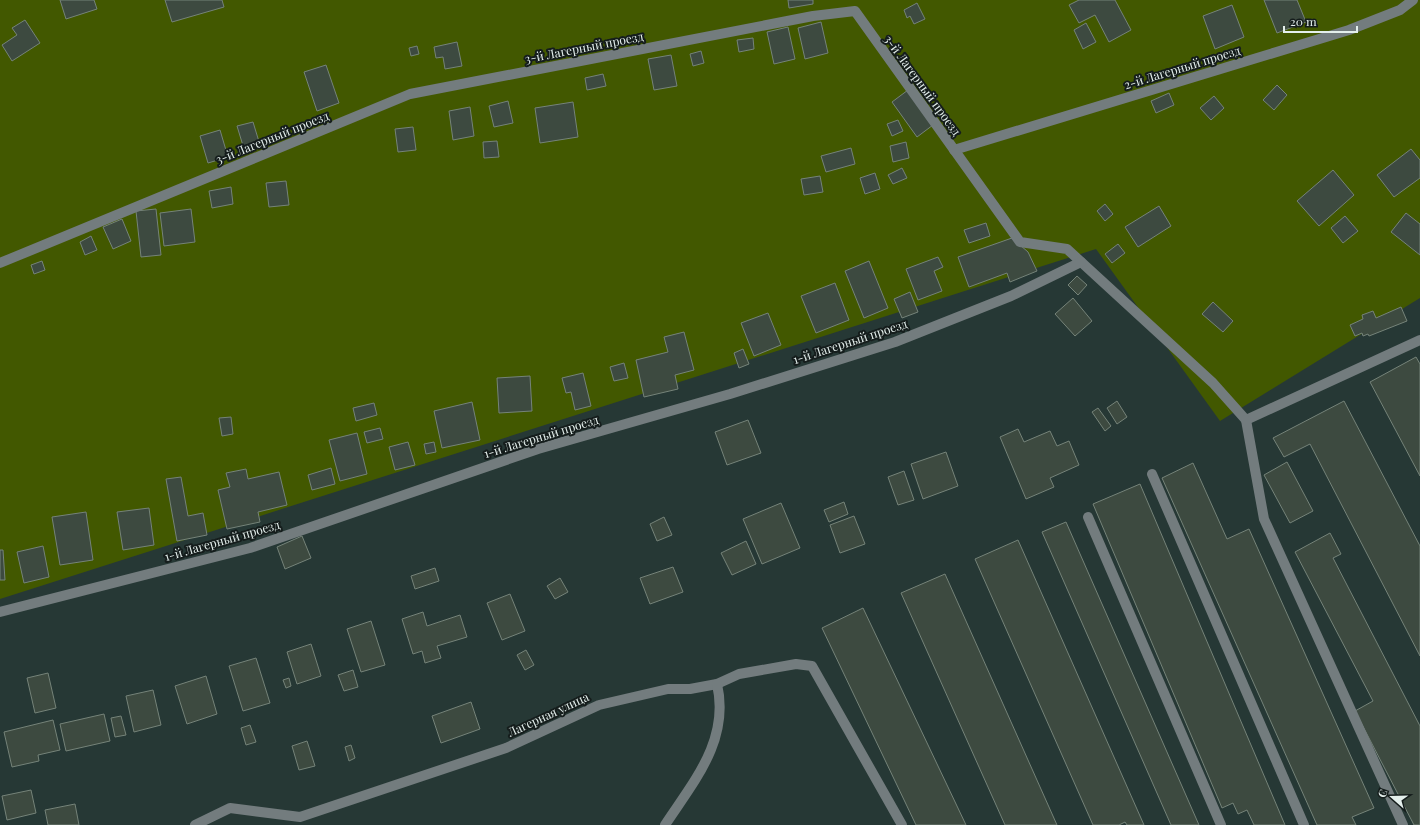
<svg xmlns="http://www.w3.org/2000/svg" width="1420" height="825" font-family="'Playfair Display',serif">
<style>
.green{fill:#425800}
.building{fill:#3d4a40;stroke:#758379}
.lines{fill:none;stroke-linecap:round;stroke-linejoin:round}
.minor{stroke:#737c7e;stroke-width:10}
.labels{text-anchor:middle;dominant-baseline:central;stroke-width:4;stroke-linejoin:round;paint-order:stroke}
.street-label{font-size:12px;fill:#e4efec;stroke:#151d1c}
</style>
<rect width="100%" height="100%" fill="#263835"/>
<!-- green -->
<polygon class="green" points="0,0 1420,0 1420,298 1220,421 1096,249 0,599"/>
<!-- building -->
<g class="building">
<polygon points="60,0 94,0 97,9 66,19"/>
<polygon points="165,0 222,0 224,7 172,22"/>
<polygon points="788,0 813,0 813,4 789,8"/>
<polygon points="1079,0 1115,0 1131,30 1109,42 1095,15 1079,23 1069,5"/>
<polygon points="1264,0 1297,0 1306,22 1277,33"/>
<polygon points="917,3 925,19 914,24 910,16 907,18 904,10"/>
<polygon points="1232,5 1244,37 1215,49 1203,16"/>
<polygon points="25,20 40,43 12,61 2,45 17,35 12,28"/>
<polygon points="821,22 828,53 805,59 798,28"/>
<polygon points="1086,23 1096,42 1083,49 1074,30"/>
<polygon points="788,27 795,59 774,64 767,32"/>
<polygon points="753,38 754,49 739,52 737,40"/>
<polygon points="457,42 462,66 445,69 443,57 436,58 434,47"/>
<polygon points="417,46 419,54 411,56 409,48"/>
<polygon points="701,51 704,63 693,66 690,54"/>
<polygon points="671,55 677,86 654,90 648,59"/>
<polygon points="326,65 339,103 317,111 304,72"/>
<polygon points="603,74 606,86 587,90 585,78"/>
<polygon points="1277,85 1287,95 1274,110 1263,100"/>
<polygon points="908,90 933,125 917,137 892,102"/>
<polygon points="1169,93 1174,105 1156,113 1151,101"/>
<polygon points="1214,96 1224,108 1211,120 1200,108"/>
<polygon points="508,101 513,123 494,127 489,106"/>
<polygon points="573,102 578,137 540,143 535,108"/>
<polygon points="470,107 474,136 453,140 449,111"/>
<polygon points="898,120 903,131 892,136 887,124"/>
<polygon points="253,122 260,145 244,149 237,126"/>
<polygon points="413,127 416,150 398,152 395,129"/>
<polygon points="220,130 228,157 208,163 200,136"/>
<polygon points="497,141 499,157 484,158 483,142"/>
<polygon points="906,142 909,158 893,162 890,146"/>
<polygon points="851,148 855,164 826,172 821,156"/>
<polygon points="1411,149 1420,160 1420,178 1394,197 1377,175"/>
<polygon points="902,168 907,178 893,184 888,175"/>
<polygon points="1333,170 1354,195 1319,226 1297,201"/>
<polygon points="875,173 880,189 865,194 860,178"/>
<polygon points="820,176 823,192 804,195 801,179"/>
<polygon points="286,181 289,205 269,207 266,183"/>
<polygon points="231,187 233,204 212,208 209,191"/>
<polygon points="1105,204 1113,214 1105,221 1097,211"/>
<polygon points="1159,206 1171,226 1138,247 1125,227"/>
<polygon points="156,209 161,255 141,257 136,211"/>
<polygon points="191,209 195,242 164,246 160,213"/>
<polygon points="1406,213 1420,224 1420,255 1391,232"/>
<polygon points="1345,216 1358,231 1343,243 1331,228"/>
<polygon points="122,219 131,241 113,249 103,227"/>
<polygon points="986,223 990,236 969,243 964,230"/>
<polygon points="91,236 97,250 85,255 80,242"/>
<polygon points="1012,238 1028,252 1037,271 1010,282 1007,273 969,287 958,257"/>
<polygon points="1118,244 1125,253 1112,263 1105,254"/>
<polygon points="938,257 943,267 934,271 942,291 918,300 906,269"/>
<polygon points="42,261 45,270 34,274 31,265"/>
<polygon points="869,261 888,308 864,318 845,271"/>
<polygon points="1077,276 1087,285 1078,295 1068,285"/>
<polygon points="835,283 849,320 816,333 801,296"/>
<polygon points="910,292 918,312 902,318 894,299"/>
<polygon points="1073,298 1092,321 1075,336 1055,314"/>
<polygon points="1213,302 1233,321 1223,332 1202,314"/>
<polygon points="1401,307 1407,321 1369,336 1368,334 1363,336 1362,333 1355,336 1350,325 1363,319 1362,315 1373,311 1376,318"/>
<polygon points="768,313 781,345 754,356 741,323"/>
<polygon points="684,332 694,370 675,375 678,389 644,397 636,360 668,352 664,337"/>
<polygon points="743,349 749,364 739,368 734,353"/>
<polygon points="1416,357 1420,364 1420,476 1370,382"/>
<polygon points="624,363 628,378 614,381 610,367"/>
<polygon points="583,373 591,406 575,410 571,392 566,393 562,378"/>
<polygon points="530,376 532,411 499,413 497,378"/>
<polygon points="1117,401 1127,417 1117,424 1107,408"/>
<polygon points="1344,401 1420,546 1420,656 1310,444 1284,457 1273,438"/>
<polygon points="472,402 480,440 442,448 434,411"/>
<polygon points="374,403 377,415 356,421 353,408"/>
<polygon points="1098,408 1111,426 1105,431 1092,412"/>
<polygon points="231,417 233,434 222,436 219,418"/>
<polygon points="748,420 761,453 727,465 715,432"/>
<polygon points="380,428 383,439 367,443 364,432"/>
<polygon points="1018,429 1024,442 1050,431 1057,446 1069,441 1079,465 1050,478 1054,487 1026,499 1000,437"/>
<polygon points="357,433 367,474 340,481 329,440"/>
<polygon points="408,442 415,465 395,470 389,447"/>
<polygon points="434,442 436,452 426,454 424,444"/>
<polygon points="946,452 958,486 923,499 911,464"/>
<polygon points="1287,462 1313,511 1290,523 1264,475"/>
<polygon points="1193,463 1227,539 1249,529 1374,808 1352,817 1356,825 1317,825 1162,478"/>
<polygon points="331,468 335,484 312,490 308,475"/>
<polygon points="246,469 248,479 279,472 287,505 258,512 260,522 227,529 218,490 230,487 226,473"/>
<polygon points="904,471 914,500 898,505 888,477"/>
<polygon points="181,477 188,516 203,513 207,535 177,541 166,479"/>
<polygon points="1140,484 1285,825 1254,825 1247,810 1238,814 1233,803 1222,808 1093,504"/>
<polygon points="844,502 848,514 829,522 824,510"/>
<polygon points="781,503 800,548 762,564 743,519"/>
<polygon points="149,508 154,545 123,550 117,512"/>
<polygon points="86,512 93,560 60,565 52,517"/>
<polygon points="854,516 865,544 840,553 830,525"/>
<polygon points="664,517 672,535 657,541 650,524"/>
<polygon points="1066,522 1199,825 1171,825 1042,532"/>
<polygon points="1330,533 1341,554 1333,558 1420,726 1420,825 1414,825 1355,711 1373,701 1295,552"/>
<polygon points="302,536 311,558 285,569 277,547"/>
<polygon points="1018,540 1144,825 1127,825 1125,822 1119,825 1093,825 975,559"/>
<polygon points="746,541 756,564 732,575 721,553"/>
<polygon points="43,546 49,577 24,583 17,552"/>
<polygon points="0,550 3,550 5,580 0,580"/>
<polygon points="673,567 683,592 650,604 640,578"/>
<polygon points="435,568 439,581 415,589 411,576"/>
<polygon points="945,574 1057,825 1005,825 901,593"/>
<polygon points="560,578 568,592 555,599 547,586"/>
<polygon points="510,594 525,631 502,640 487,603"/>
<polygon points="863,608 966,825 916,825 822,628"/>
<polygon points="423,612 427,626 460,615 467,637 437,646 441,658 425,663 422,651 413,654 402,619"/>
<polygon points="371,621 385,665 361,672 347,629"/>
<polygon points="311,644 321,676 297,684 287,652"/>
<polygon points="526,650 534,665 525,670 517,655"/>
<polygon points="256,658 270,703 243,711 229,666"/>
<polygon points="353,670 358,687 344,691 338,675"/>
<polygon points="48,673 56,708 35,713 27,678"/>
<polygon points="206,676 217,714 187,724 175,686"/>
<polygon points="289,678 291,686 286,688 283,680"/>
<polygon points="153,690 161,725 134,732 126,696"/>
<polygon points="471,702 480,729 441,743 432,716"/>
<polygon points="104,714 110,741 66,751 60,724"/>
<polygon points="121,716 126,735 115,737 111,718"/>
<polygon points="53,720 60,750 38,755 39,761 12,767 4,732"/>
<polygon points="250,725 256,742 246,745 241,728"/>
<polygon points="307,741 315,766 299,770 292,746"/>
<polygon points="351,745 355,758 349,761 345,747"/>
<polygon points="31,790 36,813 7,820 2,796"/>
<polygon points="75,804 79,825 48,825 45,810"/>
</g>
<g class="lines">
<!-- minor -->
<g class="minor">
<polyline points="954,150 1349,30 1400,10 1413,0"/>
<polyline points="0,263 410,94 813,16 855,11 1020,242 1067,249 1213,383 1246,420 1420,340"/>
<polyline points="1246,420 1264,519 1403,825"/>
<polyline points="1152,474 1304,825"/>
<polyline points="1088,517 1221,825"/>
<polyline points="0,612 250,548 538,449 730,394 895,342 1011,296 1081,262"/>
<polyline points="195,825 230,808 300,817 506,748 599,705 668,689 690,689 717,684 739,674 796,664 812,666 902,825"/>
<path d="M665 825C694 781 730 740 717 684"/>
</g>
</g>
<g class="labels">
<!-- street labels -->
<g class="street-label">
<text transform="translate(584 47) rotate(-11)">3-й Лагерный проезд</text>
<text transform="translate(1182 67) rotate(-17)">2-й Лагерный проезд</text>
<text transform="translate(923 85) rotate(54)">3-й Лагерный проезд</text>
<text transform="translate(272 137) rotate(-22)">3-й Лагерный проезд</text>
<text transform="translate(850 341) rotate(-18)">1-й Лагерный проезд</text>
<text transform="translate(541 436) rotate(-17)">1-й Лагерный проезд</text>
<text transform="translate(222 540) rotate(-16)">1-й Лагерный проезд</text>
<text transform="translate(548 714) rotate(-25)">Лагерная улица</text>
</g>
</g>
<!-- north arrow -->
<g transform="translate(1392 797) rotate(290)" stroke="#151d1c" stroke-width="3" paint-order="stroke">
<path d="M0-3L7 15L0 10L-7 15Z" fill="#e4efec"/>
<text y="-6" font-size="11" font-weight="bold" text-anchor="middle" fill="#e4efec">С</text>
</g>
<!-- scale -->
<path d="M1284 26v6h73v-6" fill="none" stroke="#e4efec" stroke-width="2"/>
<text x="1290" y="26" font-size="12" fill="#e4efec" stroke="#151d1c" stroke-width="3" paint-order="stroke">20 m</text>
</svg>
